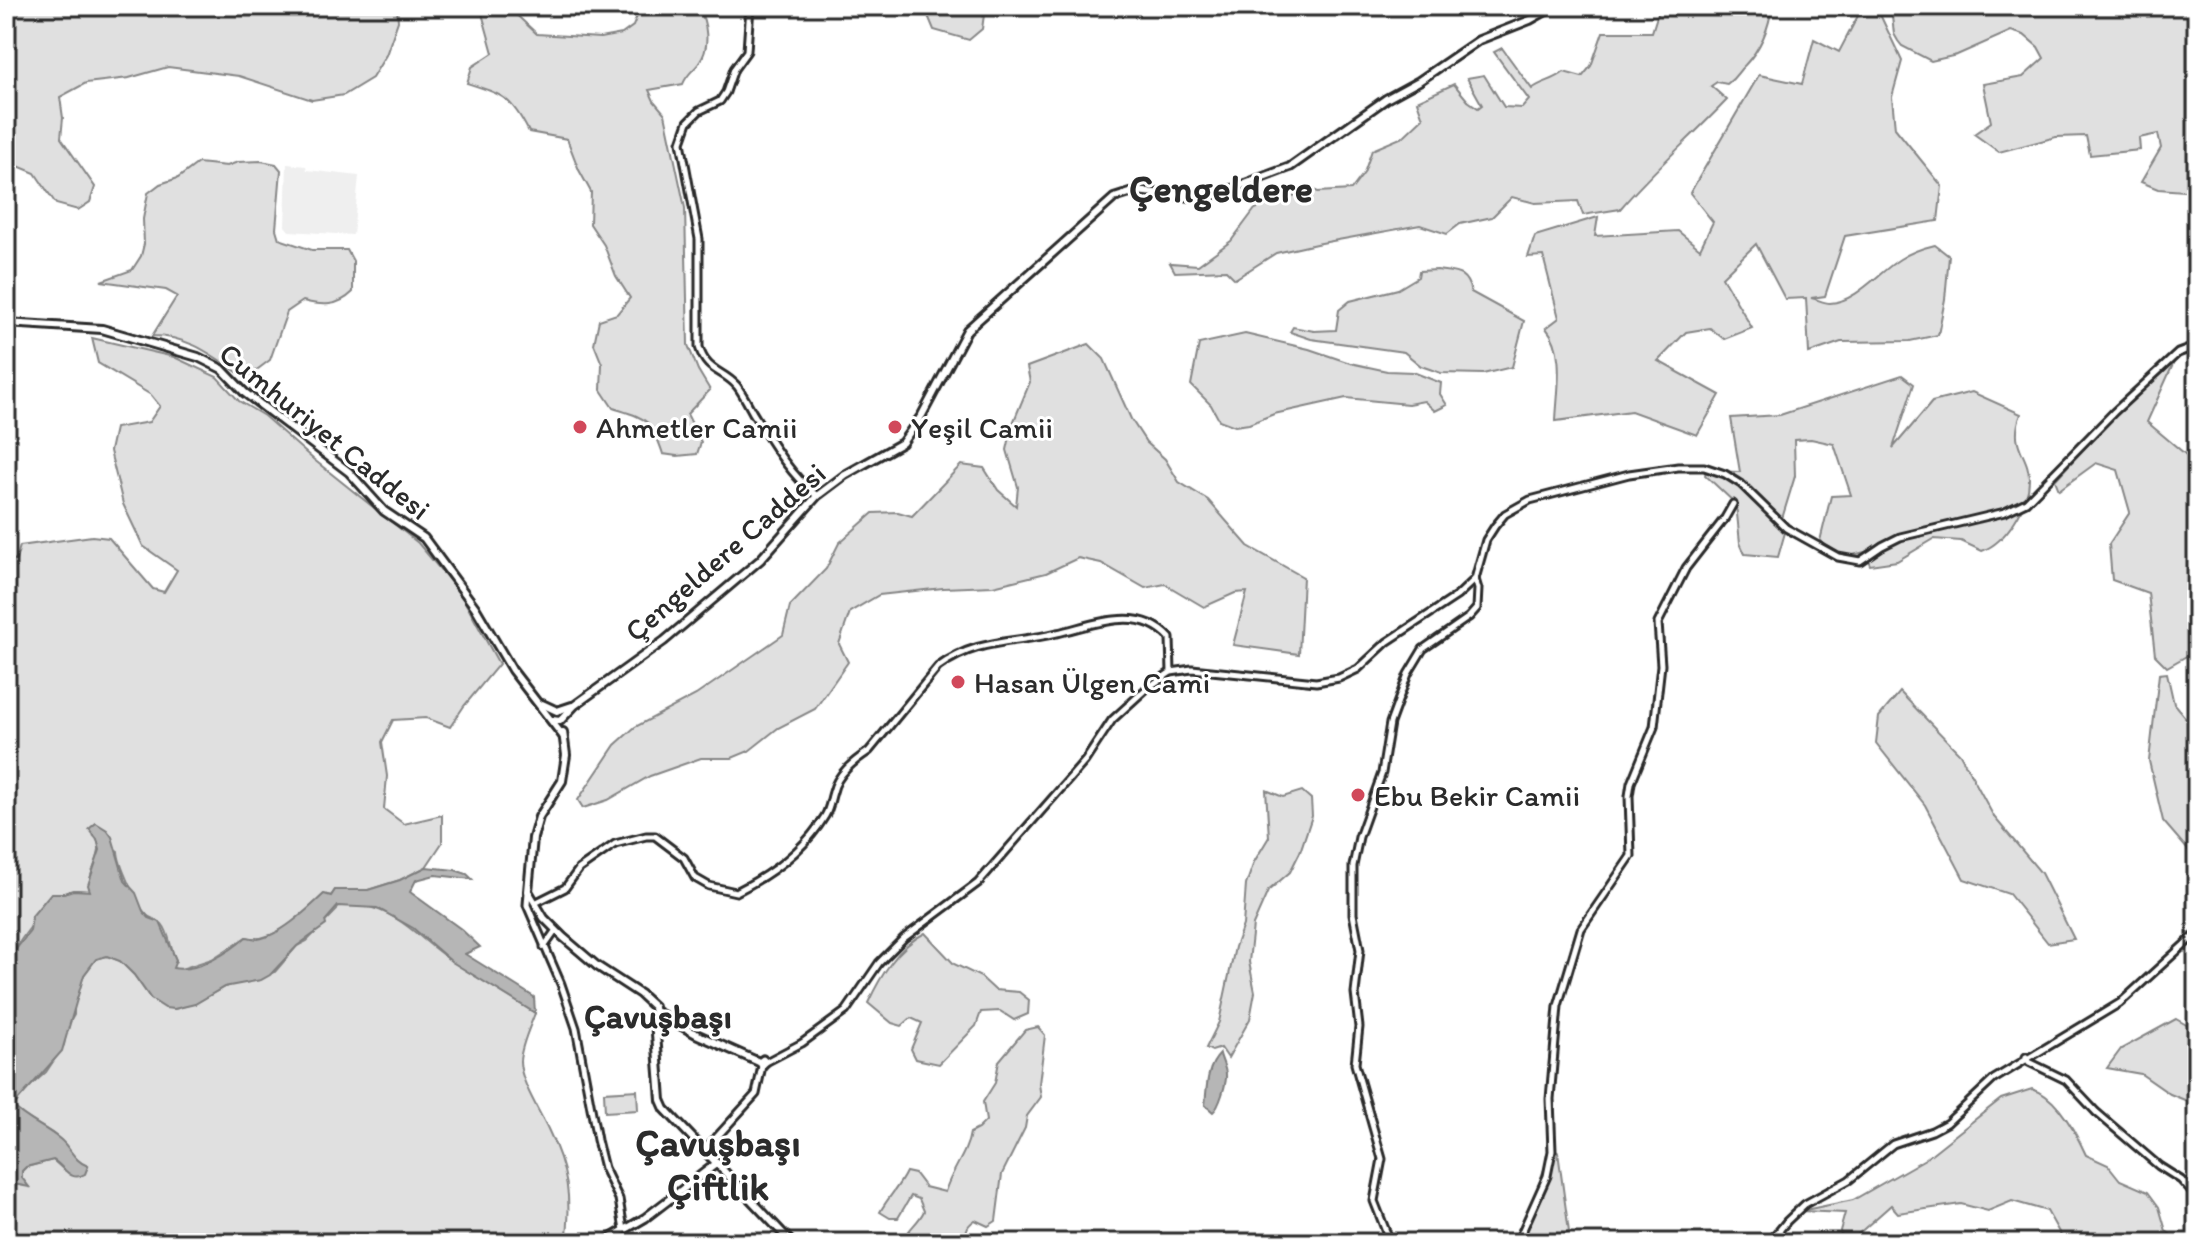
<svg xmlns="http://www.w3.org/2000/svg" width="2203" height="1249" font-family="Itim,sans-serif">
<style>
.built{fill:#efefef}
.green{fill:#e0e0e0;stroke:#868686;stroke-width:2}
.water{fill:#b6b6b6;stroke:#7e7e7e;stroke-width:2}
.lines{fill:none;stroke-linecap:round;stroke-linejoin:round}
.minor-casing{stroke:#2b2b2b;stroke-width:11}
.major-casing{stroke:#2b2b2b;stroke-width:12}
.minor{stroke:#fff;stroke-width:5}
.major{stroke:#fff;stroke-width:6}
.poi-dot{fill:#d1495b;stroke:#fff;stroke-width:3}
.labels{text-anchor:middle;dominant-baseline:central;stroke-width:6;stroke-linejoin:round;paint-order:stroke}
.poi-label{font-size:30px;fill:#2b2b2b;stroke:#fff;text-anchor:start}
.street-label{font-size:30px;fill:#2b2b2b;stroke:#fff}
.quarter-label{font-size:34px;font-weight:bold;fill:#2b2b2b;stroke:#fff}
.district-label{font-size:38px;font-weight:bold;fill:#2b2b2b;stroke:#fff}
</style>
<rect width="100%" height="100%" fill="#fff"/>
<filter id="ink" filterUnits="userSpaceOnUse"><feTurbulence type="fractalNoise" baseFrequency=".0125" numOctaves="2"/><feDisplacementMap in="SourceGraphic" scale="16" xChannelSelector="R" yChannelSelector="G"/><feConvolveMatrix kernelMatrix="1 2 1 2 8 2 1 2 1" color-interpolation-filters="sRGB"/></filter>
<g filter="url(#ink)">
<!-- built -->
<polygon class="built" points="287,164 306,166 307,170 359,176 353,235 289,231 285,226"/>
<!-- green -->
<g class="green">
<polygon points="6,6 397,6 398,21 386,55 372,78 344,95 312,100 239,76 168,67 129,78 86,83 60,97 63,118 61,138 95,187 90,202 78,210 56,204 35,173 6,161"/>
<path d="M480 6H507L537 34 600 38 622 34 633 26 641 6H698C707 23 711 47 699 63 693 71 687 74 683 84L649 90 654 101 665 114 685 208 688 345 698 370 710 390 687 414 701 442 697 454 677 456 663 454C651 418 647 419 613 408L601 390 602 364 594 344 599 320 617 314 630 298 616 276 604 245 590 224 591 192 579 170 567 139 529 132C511 97 504 95 467 83L472 67 493 53Z"/>
<polygon points="924,6 980,6 984,15 982,29 969,40 934,30"/>
<path d="M1657 6H1772C1769 29 1761 48 1745 65 1737 72 1738 76 1727 84L1717 82 1711 86 1727 100C1692 137 1653 170 1620 209L1583 215 1578 201 1535 203 1512 197 1492 217 1460 224 1447 234 1420 225 1316 244 1276 253 1235 279 1226 270 1175 272 1170 263 1198 265 1231 241 1255 209 1313 189 1318 192 1351 190 1364 173 1372 150 1403 137 1423 118 1417 101 1454 84 1468 101 1478 108 1482 105 1467 78 1484 75 1504 107 1522 108 1529 100 1494 52 1502 48 1532 89C1541 81 1554 81 1564 72L1582 77 1591 66 1603 32H1652L1658 13Z"/>
<path d="M1863 6H1876L1902 61 1892 97 1895 128 1942 186 1938 221 1845 236 1825 296 1811 298C1817 299 1824 303 1830 303 1856 302 1879 272 1900 259 1911 252 1922 248 1935 245L1949 256 1945 299 1938 335 1910 341 1841 342 1809 353 1806 298 1785 299 1756 244 1722 277 1752 328 1724 339 1710 328 1686 332 1658 361 1720 395 1697 435 1631 411 1556 421C1557 391 1566 351 1546 328L1559 318 1543 256 1528 257 1535 236 1598 217 1595 236 1678 231 1700 249 1713 222 1690 193 1759 75 1802 84 1814 39 1839 52Z"/>
<polygon points="1891,6 2197,6 2197,192 2158,189 2141,182 2161,148 2158,134 2139,138 2140,150 2090,155 2086,136 2056,137 1999,152 1974,134 1991,122 1983,84 2023,77 2044,58 2038,47 2024,35 2011,31 1957,55 1931,61 1902,46 1898,41 1894,34"/>
<path d="M261 161 276 164 281 170 276 229 279 239 312 250H347L353 261V292C338 307 322 306 303 301L287 312 270 360 246 378C215 358 192 336 152 336L177 296 166 290 101 281 132 270 141 256 144 244 143 219 148 193 160 184 178 178 198 163 227 166 238 162Z"/>
<path d="M1437 270C1457 273 1466 271 1471 292L1524 321 1512 367 1483 374 1441 373 1421 366 1404 352 1311 339 1290 332 1293 327 1314 331 1336 330 1339 310 1350 301 1398 289 1418 277 1419 271Z"/>
<polygon points="1245,334 1309,349 1350,363 1387,371 1413,372 1441,383 1440,394 1447,405 1435,411 1424,401 1408,404 1346,398 1274,414 1249,424 1235,426 1219,420 1211,405 1191,385 1199,344"/>
<path d="M92 338 174 357 217 377 239 401 264 416 313 459 418 543 460 593 499 664 464 706 450 727 426 718 393 720 382 742 387 776 384 809 404 824 442 815V843L426 867 400 880 368 890H335L331 896 324 894C306 912 273 945 246 937L212 959 178 970 172 968 176 960C170 949 170 933 162 924 157 919 150 919 146 914 137 905 118 863 118 851L93 835C110 851 85 872 90 891 82 891 73 888 65 893 44 906 13 946 6 969V558L16 560 20 546 92 536 109 538 153 589 164 592 177 570 143 546 123 504 110 451 115 428 149 422 160 406 151 395 98 363Z"/>
<polygon points="1089,344 1104,359 1131,419 1146,442 1165,459 1179,482 1208,500 1248,546 1303,577 1299,654 1233,645 1247,592 1235,593 1204,607 1165,584 1145,588 1101,563 1078,558 1046,573 993,586 943,588 879,595 850,612 839,644 848,662 815,709 778,728 749,751 732,758 701,758 650,776 608,800 583,808 578,800 615,745 635,727 696,695 783,635 790,606 826,569 839,543 873,513 898,512 912,516 961,465 984,468 998,490 1016,506 1018,487 1007,450 1013,423 1030,382 1027,367"/>
<polygon points="2171,355 2176,358 2147,422 2197,464 2197,650 2167,667 2155,655 2148,593 2112,580 2109,544 2130,512 2118,470 2096,463 2059,490 2055,480"/>
<path d="M1902 375 1914 384 1893 448 1932 402 1972 392 2021 414C2008 447 2030 454 2029 480 2029 505 2006 542 1982 551L1961 541 1934 539 1897 561 1870 565 1865 552 1845 557 1820 541 1831 496 1851 495 1834 444 1811 439 1794 440 1795 476 1781 522 1786 529 1778 557 1745 554 1740 543 1736 504 1705 475 1706 471 1740 472 1731 418 1780 415Z"/>
<polygon points="2167,673 2174,704 2190,723 2197,739 2197,855 2194,857 2163,821 2149,761 2159,674"/>
<polygon points="1900,692 1960,754 1994,817 2041,873 2074,939 2048,943 2009,894 1964,879 1925,805 1876,743 1879,717"/>
<polygon points="1266,790 1283,797 1302,791 1311,799 1312,816 1300,852 1290,872 1268,891 1253,925 1249,962 1255,992 1250,1019 1228,1058 1221,1048 1212,1051 1206,1048 1219,1022 1235,947 1243,925 1246,885 1254,862 1269,837"/>
<path d="M360 905C403 912 421 942 455 963 481 980 508 996 535 1013 530 1027 521 1045 520 1061 520 1081 539 1110 548 1129 568 1170 572 1198 566 1243H6V1179L9 1183 28 1186 22 1178V1171L26 1167 53 1160 64 1170 84 1174 88 1167C77 1162 73 1154 65 1145 51 1128 28 1122 13 1107L26 1090 46 1072 64 1045 67 1027 74 1015V1004L84 975 96 959 107 956 120 961 134 975 151 999 175 1009 195 1003 224 987 275 972 297 946 307 941 337 910 338 906Z"/>
<path d="M925 933 954 964 981 977 995 990 1019 992 1029 1000 1028 1014 1014 1020 1000 1011 981 1012 976 1026 939 1064 916 1059 911 1049 922 1023 911 1018 902 1026 892 1023 868 1003C880 977 897 947 925 933Z"/>
<polygon points="2176,1019 2197,1031 2197,1105 2170,1094 2141,1074 2107,1068 2121,1049"/>
<path d="M1038 1027 1045 1035 1039 1084 1041 1097 1027 1116 1025 1128 1002 1174 996 1221 988 1226 975 1220C965 1227 965 1232 969 1243H902C906 1230 918 1224 924 1211L919 1199 911 1196 898 1218H890L880 1212C888 1197 899 1187 906 1172L915 1174 925 1187 945 1192C951 1171 967 1154 970 1133L978 1129 986 1121 983 1102 995 1083 999 1061 1025 1030Z"/>
<path d="M2032 1089C2057 1096 2076 1133 2086 1155L2108 1165 2120 1180 2148 1192 2159 1207 2166 1231 2182 1243H2065L2047 1211 2012 1201 1988 1211 1961 1204 1898 1213 1891 1205 1848 1243H1843L1840 1231 1845 1213 1800 1211 1853 1200 1925 1159 2001 1099Z"/>
<polygon points="637,1090 638,1110 605,1112 604,1092"/>
<polygon points="1558,1152 1569,1232 1547,1243 1518,1243 1548,1158"/>
</g>
<!-- water -->
<g class="water">
<path d="M96 823 107 830 112 837 125 881 136 893 143 911 149 918 160 922 176 960 173 968C196 973 230 952 246 937 250 937 254 939 258 939 280 936 308 909 324 894L331 896 335 890H368L400 880 426 867 455 870 467 874 472 879 435 875 416 880 410 892 461 929 480 947 465 954 534 997 535 1013 452 962 413 928 377 908 338 906 325 921 326 925 297 946 270 975 261 980 224 987 195 1004 174 1009 165 1008 151 999 134 975 120 961 107 956 96 959 84 975 62 1051 13 1106C26 1120 46 1127 61 1140 71 1149 74 1161 88 1166L85 1174C70 1183 64 1166 53 1160L26 1167 22 1171V1178L29 1187 9 1183 6 1179V969L17 948 30 931 32 916 51 893H64L73 890 90 891 88 885 100 850 97 839 89 829Z"/>
<path d="M1220 1054C1221 1059 1226 1069 1226 1074 1227 1082 1219 1108 1213 1112L1205 1105C1207 1087 1206 1068 1220 1054Z"/>
</g>
<g class="lines">
<defs>
<g id="minor">
<path d="M750 6 747 51 734 69 726 92 720 101 699 111 688 122 681 142 699 239V347C707 373 722 369 737 386 743 394 748 404 753 413 771 442 790 475 817 496"/>
<polyline points="528,892 527,905 561,984 576,1028 597,1140 604,1168 619,1199 624,1230"/>
<path d="M535 903 565 888 579 869 615 844 646 836H655L684 858 695 878 709 886 736 892C772 874 804 851 825 816 830 808 830 801 833 792 837 774 854 761 869 751L938 667C978 638 1012 644 1057 633 1094 625 1139 604 1170 638L1171 672"/>
<polyline points="544,947 556,930"/>
<polyline points="2026,1057 2029,1062 2066,1080 2096,1112 2159,1166 2181,1180 2197,1198"/>
<polygon points="763,1059 766,1062 762,1066 759,1062"/>
<polyline points="766,1062 802,1043 846,1011 879,963 904,938 978,883 1085,761 1112,720 1146,689 1171,672 1192,669 1316,682 1339,678 1358,669 1387,642 1457,596 1475,579 1486,540 1495,526 1505,514 1530,500 1629,474 1678,467 1704,467 1725,474 1741,484 1786,528 1838,557 1860,561 1882,546 1900,537 2005,512 2026,502 2114,412 2178,353 2197,346"/>
<polyline points="705,1150 756,1094 762,1066"/>
<polyline points="1387,1243 1387,1234 1374,1201 1382,1159 1355,1064 1359,1027 1355,993 1360,950 1353,914 1353,866 1359,837 1382,773 1390,723 1408,674 1423,649 1469,617 1477,608 1478,589 1475,579"/>
<polyline points="1517,1243 1547,1176 1552,1151 1550,1099 1558,1006 1581,929 1631,856 1629,796 1631,783 1654,727 1661,665 1658,623 1686,568 1725,518 1733,504"/>
<polyline points="1769,1243 1787,1221 1805,1204 1849,1180 1893,1144 1932,1131 1947,1123 1994,1079 2120,1003 2197,933"/>
</g>
<g id="major">
<polyline points="6,323 102,329 198,357 222,369 245,393 349,472 384,511 424,538 475,607 512,670 563,736"/>
<polyline points="542,704 557,711 572,706"/>
<polyline points="552,720 560,721 575,705 664,641 760,560 817,496 845,475 902,443 922,415 967,330 1114,198 1136,191 1192,197 1221,193 1290,167 1386,99 1419,81 1479,40 1530,20 1555,6"/>
<polyline points="563,732 566,755 562,781 539,817 533,838 528,891 544,918 563,937 597,966 640,994 654,1007 661,1100 665,1109 792,1243"/>
<polyline points="655,1011 696,1034 759,1062"/>
<polyline points="602,1243 645,1218 717,1163"/>
</g>
</defs>
<!-- minor casing -->
<use href="#minor" class="minor-casing"/>
<!-- major casing -->
<use href="#major" class="major-casing"/>
<!-- minor -->
<use href="#minor" class="minor"/>
<!-- major -->
<use href="#major" class="major"/>
</g>
</g>
<!-- markers -->
<g class="poi-dot">
<circle cx="580" cy="427" r="8"/>
<circle cx="895" cy="427" r="8"/>
<circle cx="958" cy="682" r="8"/>
<circle cx="1358" cy="795" r="8"/>
</g>
<g class="labels">
<!-- poi labels -->
<g class="poi-label">
<text x="596" y="427">Ahmetler Camii</text>
<text x="911" y="427">Yeşil Camii</text>
<text x="974" y="682">Hasan Ülgen Cami</text>
<text x="1374" y="795">Ebu Bekir Camii</text>
</g>
<!-- street labels -->
<g class="street-label">
<text transform="translate(325 431) rotate(39)">Cumhuriyet Caddesi</text>
<text transform="translate(725 552) rotate(-41)">Çengeldere Caddesi</text>
</g>
<!-- quarter labels -->
<g class="quarter-label">
<text x="658" y="1016">Çavuşbaşı</text>
</g>
<!-- district labels -->
<g class="district-label">
<text x="1221" y="189">Çengeldere</text>
<text x="718" y="1143">Çavuşbaşı<tspan x="718" dy="44">Çiftlik</tspan></text>
</g>
</g>
<!-- margin -->
<rect width="2203" height="1249" fill="none" stroke="#fff" stroke-width="32"/>
<rect x="16" y="16" width="2171" height="1217" fill="none" stroke="#2b2b2b" stroke-width="3" filter="url(#ink)"/>
</svg>
